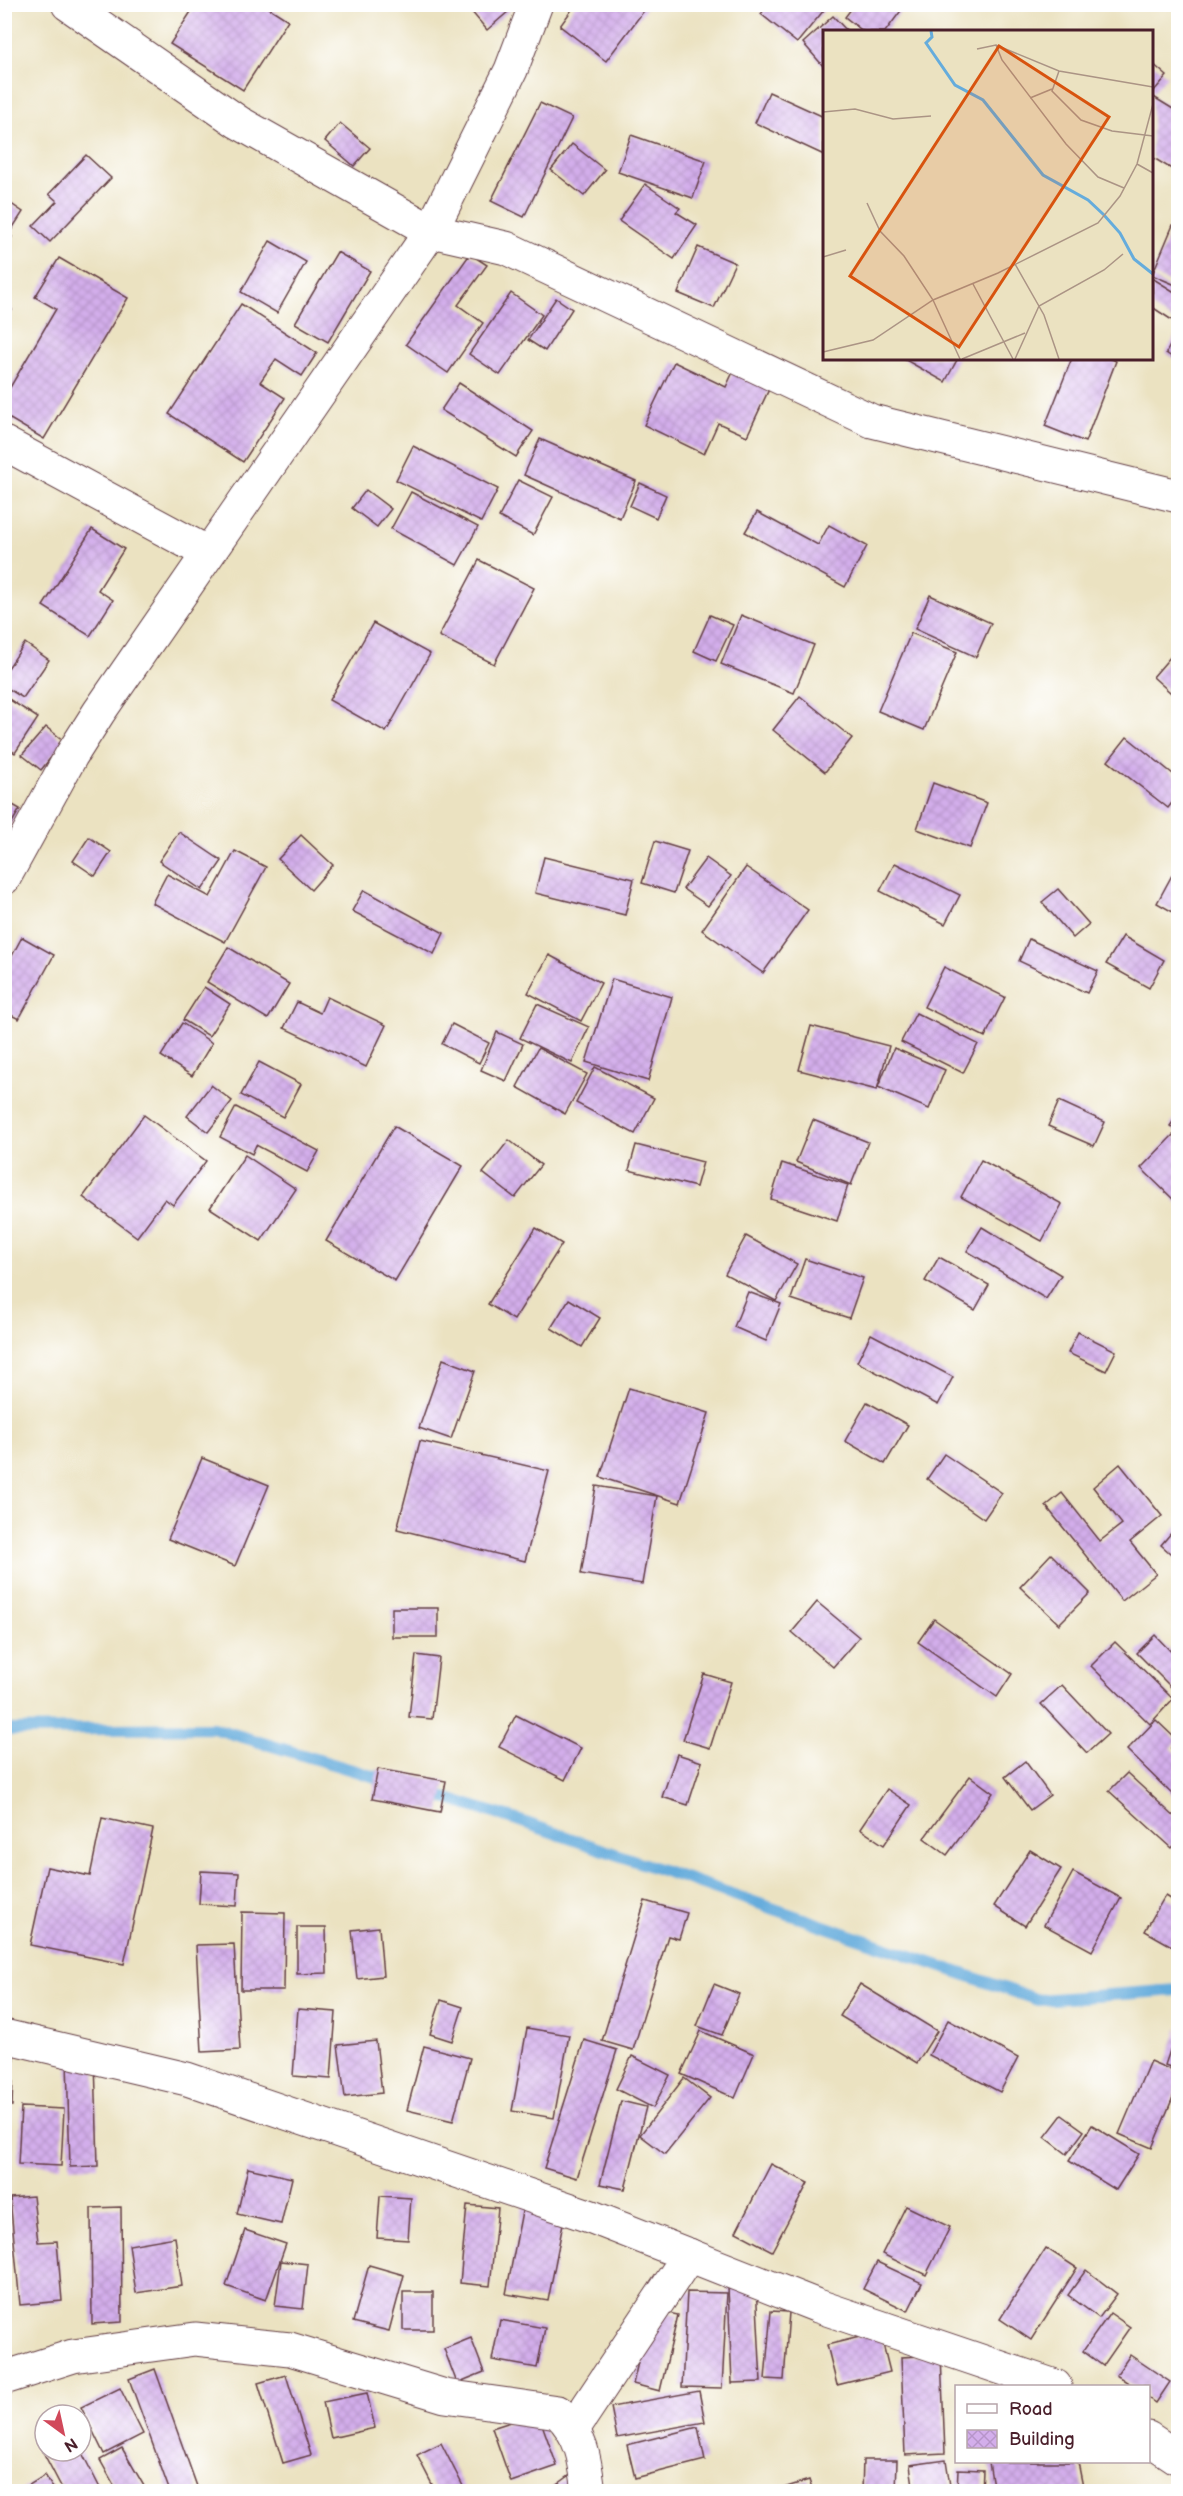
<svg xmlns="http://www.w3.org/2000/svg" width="1183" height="2496" font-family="'Balsamiq Sans',sans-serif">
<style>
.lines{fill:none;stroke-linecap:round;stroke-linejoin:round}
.stream{stroke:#65acdc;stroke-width:12}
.building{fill:url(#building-cross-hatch)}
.street-casing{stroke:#623c42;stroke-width:35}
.street{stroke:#fff;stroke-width:33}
.inset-river{fill:none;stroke:#65acdc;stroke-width:3}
.inset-road{fill:none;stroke:#ab9485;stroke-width:1.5}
.view{fill:#d8530f;fill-opacity:0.15;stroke:#d8530f;stroke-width:3}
.inset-edge{fill:none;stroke:#4a1f2b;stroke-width:3}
</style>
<defs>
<pattern id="building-cross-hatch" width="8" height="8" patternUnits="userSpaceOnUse" patternTransform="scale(1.5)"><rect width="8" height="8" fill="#d3aeeb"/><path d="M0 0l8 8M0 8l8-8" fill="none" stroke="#b795ca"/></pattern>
</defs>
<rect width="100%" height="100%" fill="#fff"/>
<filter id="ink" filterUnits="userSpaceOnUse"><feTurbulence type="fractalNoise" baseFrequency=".0167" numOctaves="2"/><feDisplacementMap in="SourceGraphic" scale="12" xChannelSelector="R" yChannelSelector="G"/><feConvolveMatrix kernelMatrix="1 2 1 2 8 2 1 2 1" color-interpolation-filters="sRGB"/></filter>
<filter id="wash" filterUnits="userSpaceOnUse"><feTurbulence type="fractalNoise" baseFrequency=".008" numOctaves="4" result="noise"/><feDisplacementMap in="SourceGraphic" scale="24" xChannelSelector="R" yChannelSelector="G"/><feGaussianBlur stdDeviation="1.35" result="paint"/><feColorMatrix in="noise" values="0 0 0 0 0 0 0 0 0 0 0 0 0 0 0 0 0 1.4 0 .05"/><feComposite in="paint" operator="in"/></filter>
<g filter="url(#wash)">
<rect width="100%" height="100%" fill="#ebe2c1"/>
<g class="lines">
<!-- stream -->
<g class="stream">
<polyline points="4,1730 213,1728 392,1782"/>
<polyline points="428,1793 514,1819 1038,2000 1178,1990"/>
</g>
</g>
<g id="blocks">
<!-- building -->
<g class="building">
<polygon points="196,4 263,4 288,20 243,90 170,44"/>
<polygon points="465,4 517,4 487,30"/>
<polygon points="576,4 649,4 606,61 560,26"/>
<polygon points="768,4 829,4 797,43 761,14"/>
<polygon points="855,4 906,4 885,32 864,32 845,17"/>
<polygon points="833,16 848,32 824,32 824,67 803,43"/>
<polygon points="1152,63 1167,76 1152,93"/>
<polygon points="769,92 824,117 824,155 755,123"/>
<polygon points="1152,96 1178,112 1178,173 1152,157"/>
<polygon points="540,103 572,118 524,217 491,201"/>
<polygon points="340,123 370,148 354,166 325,141"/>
<polygon points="631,135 706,161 693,198 618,172"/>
<polygon points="572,144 605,170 584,196 551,170"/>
<polygon points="86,155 111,178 50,242 33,226 57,201 49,194"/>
<polygon points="645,184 680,208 676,212 697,225 674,259 619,221"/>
<polygon points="4,199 23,212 12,229 4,224"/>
<polygon points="1173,225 1178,228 1178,286 1152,275"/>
<polygon points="4,232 12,237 4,247"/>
<polygon points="270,241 306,262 277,313 241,292"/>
<polygon points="698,247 735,263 714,308 678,293"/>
<polygon points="337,252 370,271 328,342 295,323"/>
<polygon points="470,254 487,265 458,305 483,323 448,373 406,344"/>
<polygon points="59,258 128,298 44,439 5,416 5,396 56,309 35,297"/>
<polygon points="1152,278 1178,294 1178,324 1152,307"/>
<polygon points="511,293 542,315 500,375 469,354"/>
<polygon points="556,298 572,309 545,351 528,340"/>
<polygon points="4,304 12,310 4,319"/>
<polygon points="241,304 317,353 302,376 276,359 260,382 285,398 243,462 169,414"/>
<polygon points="1178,331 1178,361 1166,353"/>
<polygon points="902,358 958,358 945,382"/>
<polygon points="1072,358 1110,358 1116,361 1085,442 1045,426"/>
<polygon points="674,362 726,387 734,370 770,387 747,436 718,423 704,454 644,425"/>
<polygon points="459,383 533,431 516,457 441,410"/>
<polygon points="540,439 636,481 620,518 524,475"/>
<polygon points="413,446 498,489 481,522 396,480"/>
<polygon points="518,480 553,497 533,535 499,517"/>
<polygon points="640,483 666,495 656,518 630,506"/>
<polygon points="366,490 391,509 377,527 352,508"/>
<polygon points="411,492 478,527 457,565 391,529"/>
<polygon points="757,512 818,545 829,525 867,546 845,587 745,532"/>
<polygon points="92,529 124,549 98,590 113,600 90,636 43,606"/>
<polygon points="479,560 534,588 494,664 439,636"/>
<polygon points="930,595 991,623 976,657 915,629"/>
<polygon points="710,615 733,625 716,661 694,651"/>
<polygon points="741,615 814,645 794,693 721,664"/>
<polygon points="373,623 430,654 386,732 329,700"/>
<polygon points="911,633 957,652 924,730 878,711"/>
<polygon points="25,643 49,660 23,698 4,686 4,674"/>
<polygon points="1178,648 1178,699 1153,677"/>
<polygon points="4,696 38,718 15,753 4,746"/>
<polygon points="800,696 852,738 825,772 773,730"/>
<polygon points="46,727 64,741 41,770 22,755"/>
<polygon points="1127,737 1178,778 1178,795 1168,808 1108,761"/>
<polygon points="933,783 987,803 970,848 917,829"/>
<polygon points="4,800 20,809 4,836"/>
<polygon points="179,832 222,861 202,890 159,861"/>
<polygon points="301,835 333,865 311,890 278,859"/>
<polygon points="89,837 111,852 95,876 73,861"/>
<polygon points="655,841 688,851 674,893 642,883"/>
<polygon points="235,851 266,867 225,942 152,903 167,874 210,897"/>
<polygon points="544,857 634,879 625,915 535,893"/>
<polygon points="706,858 731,876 708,906 683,889"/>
<polygon points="895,863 960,895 945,924 880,891"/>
<polygon points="1178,864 1178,915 1157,903"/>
<polygon points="746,867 808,910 763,973 702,930"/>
<polygon points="1058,889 1089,924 1073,938 1042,902"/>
<polygon points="364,890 444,933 434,954 352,911"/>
<polygon points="1123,936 1164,960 1149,988 1106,964"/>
<polygon points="22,937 54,955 19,1019 5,1012 5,969"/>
<polygon points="1029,939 1098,971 1087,993 1019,961"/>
<polygon points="228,947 289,984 268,1019 207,982"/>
<polygon points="549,955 601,983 581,1021 528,993"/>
<polygon points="944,967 1005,997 985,1037 924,1007"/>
<polygon points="612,979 672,997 648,1081 586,1062"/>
<polygon points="204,987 230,1004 209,1036 183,1020"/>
<polygon points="327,997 386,1025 366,1067 284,1028 297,1002 320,1013"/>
<polygon points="537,1004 589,1027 572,1063 520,1038"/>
<polygon points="916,1013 978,1044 963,1073 901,1042"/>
<polygon points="182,1023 212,1043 192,1076 161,1056"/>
<polygon points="452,1024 489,1043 479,1063 442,1044"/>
<polygon points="811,1026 889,1046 877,1090 799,1070"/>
<polygon points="497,1032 523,1044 506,1081 481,1070"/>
<polygon points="538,1048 587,1074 565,1114 517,1087"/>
<polygon points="894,1048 945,1070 929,1109 878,1087"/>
<polygon points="259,1062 301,1084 283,1117 241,1095"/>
<polygon points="595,1067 654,1098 635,1134 576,1103"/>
<polygon points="211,1085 232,1101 208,1132 187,1116"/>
<polygon points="1059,1101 1105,1122 1094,1146 1048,1126"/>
<polygon points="236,1107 319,1151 307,1172 256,1145 252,1154 220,1137"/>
<polygon points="144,1115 206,1161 173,1205 165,1199 137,1237 83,1197"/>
<polygon points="1178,1115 1178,1133 1170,1126"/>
<polygon points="813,1120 868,1142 851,1185 796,1162"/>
<polygon points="394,1126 463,1166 395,1281 326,1241"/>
<polygon points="1173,1135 1178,1140 1178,1204 1141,1168"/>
<polygon points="509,1140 541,1165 515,1198 483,1173"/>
<polygon points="636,1145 703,1162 696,1187 629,1170"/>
<polygon points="245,1155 296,1189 261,1241 210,1208"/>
<polygon points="981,1160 1062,1204 1042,1241 961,1197"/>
<polygon points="782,1163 848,1185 837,1221 771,1199"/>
<polygon points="982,1227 1061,1275 1046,1299 967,1251"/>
<polygon points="536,1228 562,1244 514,1320 488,1304"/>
<polygon points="746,1236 797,1264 776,1301 725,1274"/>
<polygon points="939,1257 989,1285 975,1310 925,1281"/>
<polygon points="805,1259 863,1278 849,1318 791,1299"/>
<polygon points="748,1292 781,1304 766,1341 734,1327"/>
<polygon points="569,1299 600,1318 582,1347 551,1328"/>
<polygon points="1078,1332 1116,1351 1106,1371 1068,1353"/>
<polygon points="871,1334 953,1377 938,1405 857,1362"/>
<polygon points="443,1359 475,1371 451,1439 419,1428"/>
<polygon points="629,1388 709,1413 680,1503 600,1477"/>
<polygon points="867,1402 908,1425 885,1464 845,1441"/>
<polygon points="420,1441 549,1471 525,1561 397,1529"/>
<polygon points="944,1454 1002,1493 984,1519 927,1479"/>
<polygon points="202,1458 269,1485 235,1566 168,1539"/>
<polygon points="1120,1464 1162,1516 1130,1542 1156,1574 1122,1601 1046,1506 1062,1493 1100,1541 1122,1524 1093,1487"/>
<polygon points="596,1486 657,1496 642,1584 581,1574"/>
<polygon points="1178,1525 1178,1560 1161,1545"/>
<polygon points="1051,1554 1090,1593 1059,1624 1020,1587"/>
<polygon points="817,1602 859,1637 833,1667 792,1632"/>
<rect x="392" y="1608" width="46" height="29"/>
<polygon points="934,1619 1012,1674 997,1697 918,1642"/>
<polygon points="1155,1635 1178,1659 1178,1694 1137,1653"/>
<polygon points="1115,1642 1173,1699 1150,1724 1091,1666"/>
<polygon points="416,1655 439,1658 432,1719 409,1717"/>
<polygon points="704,1674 731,1682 710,1748 683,1740"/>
<polygon points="1062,1685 1108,1734 1087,1753 1041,1704"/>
<polygon points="516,1715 581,1748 565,1780 499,1747"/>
<polygon points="1156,1720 1178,1741 1171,1748 1178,1755 1178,1800 1127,1750"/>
<polygon points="677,1754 702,1762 688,1805 662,1797"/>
<polygon points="1025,1761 1050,1795 1030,1810 1005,1777"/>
<polygon points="378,1769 446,1781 440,1812 372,1799"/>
<polygon points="1127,1773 1178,1820 1178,1841 1172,1848 1109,1791"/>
<polygon points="970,1776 993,1793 947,1855 924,1838"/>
<polygon points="887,1789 911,1805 884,1845 860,1829"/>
<polygon points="102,1818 153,1829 124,1964 30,1945 47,1867 90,1876"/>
<polygon points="1030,1850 1061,1869 1025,1926 994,1906"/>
<polygon points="201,1871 239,1873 237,1906 199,1904"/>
<polygon points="1073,1872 1121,1898 1092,1951 1044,1925"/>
<polygon points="1165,1896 1178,1904 1177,1949 1145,1931"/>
<polygon points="645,1901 687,1913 679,1939 668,1936 633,2050 602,2041"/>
<polygon points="242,1912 285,1913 284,1990 241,1990"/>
<polygon points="297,1927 326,1927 327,1973 297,1974"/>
<polygon points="379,1927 383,1976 357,1979 352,1930"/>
<polygon points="234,1944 240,2050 202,2052 196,1945"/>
<polygon points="714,1984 739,1994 722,2035 697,2026"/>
<polygon points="860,1984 937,2031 917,2063 840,2016"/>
<polygon points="441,2000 463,2007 452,2041 430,2034"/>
<polygon points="298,2009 336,2012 331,2079 293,2076"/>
<polygon points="948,2020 1018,2058 1000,2092 929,2055"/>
<polygon points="1178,2027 1178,2070 1165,2065"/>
<polygon points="527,2028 569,2035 554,2118 512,2111"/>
<polygon points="701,2031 754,2054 735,2098 681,2074"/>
<polygon points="584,2040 617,2050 577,2178 544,2168"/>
<polygon points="376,2041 382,2093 345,2097 338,2045"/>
<polygon points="4,2046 14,2046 12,2106 4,2106"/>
<polygon points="424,2046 470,2058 453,2121 407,2110"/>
<polygon points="632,2056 670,2075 653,2108 616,2089"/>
<polygon points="95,2060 98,2166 70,2167 67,2061"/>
<polygon points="1150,2061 1178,2073 1178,2085 1152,2148 1119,2134"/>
<polygon points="684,2078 710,2098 665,2154 640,2135"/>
<polygon points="621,2101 646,2107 625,2189 600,2184"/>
<polygon points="21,2107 64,2109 61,2166 18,2164"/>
<polygon points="1062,2115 1084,2131 1067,2154 1045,2137"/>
<polygon points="1092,2125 1139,2154 1116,2190 1069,2161"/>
<polygon points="771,2164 808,2183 772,2251 736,2232"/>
<polygon points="248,2168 292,2178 281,2224 237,2214"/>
<polygon points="33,2196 38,2242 57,2241 62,2301 20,2305 10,2198"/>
<polygon points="380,2196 411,2198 408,2240 377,2238"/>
<polygon points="4,2205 10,2245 4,2245"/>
<polygon points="467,2205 498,2208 490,2286 460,2283"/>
<polygon points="523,2206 565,2213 548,2301 506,2294"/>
<polygon points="906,2206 950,2227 926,2275 882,2254"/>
<polygon points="121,2207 122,2322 92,2324 91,2208"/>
<polygon points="245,2230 286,2244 266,2300 226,2286"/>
<polygon points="175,2237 182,2286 136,2293 129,2245"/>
<polygon points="1046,2248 1077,2268 1031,2340 1000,2319"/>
<polygon points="281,2261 308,2264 303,2309 275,2306"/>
<polygon points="877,2262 922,2283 908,2311 863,2289"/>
<polygon points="369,2265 404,2275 389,2331 353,2322"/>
<polygon points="1086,2270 1117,2294 1099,2318 1068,2295"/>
<polygon points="756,2285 761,2382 732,2383 728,2287"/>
<rect x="403" y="2292" width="30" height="38"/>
<polygon points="687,2292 727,2293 722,2388 682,2387"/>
<polygon points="650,2309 678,2315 660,2391 633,2384"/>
<polygon points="771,2311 789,2312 784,2380 765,2379"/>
<polygon points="1110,2313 1130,2327 1103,2366 1083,2351"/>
<polygon points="500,2320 545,2328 537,2368 492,2360"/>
<polygon points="880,2332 890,2372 837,2385 827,2345"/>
<polygon points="471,2338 484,2372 457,2383 444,2349"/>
<polygon points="941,2355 945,2453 905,2455 901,2357"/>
<polygon points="1130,2355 1170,2382 1156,2403 1148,2397 1148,2386 1133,2386 1116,2375"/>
<polygon points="155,2369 199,2492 170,2492 129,2379"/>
<polygon points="286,2375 311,2455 283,2463 258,2383"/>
<polygon points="120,2388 143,2434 104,2454 81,2407"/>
<polygon points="699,2391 705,2422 617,2438 611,2407"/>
<polygon points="367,2393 375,2428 331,2438 323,2402"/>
<polygon points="538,2413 557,2466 511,2482 492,2428"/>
<polygon points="698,2427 705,2460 635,2478 627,2445"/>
<polygon points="441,2443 466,2492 436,2492 417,2455"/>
<polygon points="122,2448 144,2486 135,2492 118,2492 100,2460"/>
<polygon points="81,2451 102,2492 64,2492 43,2452"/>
<polygon points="863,2460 897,2460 896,2492 862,2492"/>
<polygon points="946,2460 951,2492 914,2492 910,2465"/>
<polygon points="989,2462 1078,2462 1084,2492 994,2492"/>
<polygon points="958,2469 983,2470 982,2492 957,2492"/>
<polygon points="573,2473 586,2492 547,2492"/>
<polygon points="45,2475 55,2492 18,2492"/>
<polygon points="809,2480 813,2492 774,2492 774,2491"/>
</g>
</g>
</g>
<g filter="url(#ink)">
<use href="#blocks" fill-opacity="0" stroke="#623c42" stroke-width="1.5"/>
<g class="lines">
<defs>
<g id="street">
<polyline points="68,4 238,122 431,231 506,248 872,421 1178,496"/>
<polyline points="4,443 208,553"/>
<polyline points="4,878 71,756 99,712 431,231 511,70 536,4"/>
<polyline points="4,2036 187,2079 592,2217 818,2306 1055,2386"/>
<path d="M4 2378 73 2356 195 2339 290 2349 445 2396 558 2412C582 2435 585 2460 589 2492"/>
<polyline points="573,2429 689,2255"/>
<polyline points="1148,2438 1178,2458"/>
</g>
</defs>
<!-- street casing -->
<use href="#street" class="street-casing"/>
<!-- street -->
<use href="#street" class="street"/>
</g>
</g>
<!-- overview -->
<g transform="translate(823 30)">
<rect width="330" height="330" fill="#ebe2c1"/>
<path class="inset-river" d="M108 1 109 7 103 13 132 55 160 70 220 145 265 170 281 185 297 203 311 229 330 244"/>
<path class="inset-road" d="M173 15 179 30 243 114 275 147 301 158M154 19 173 15 236 41 330 57M236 41 229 61 258 90 289 101 330 106M207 68 229 59M0 82 32 79 70 89 108 86M314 134 330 143M44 173 57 201 81 226 110 270 137 329M0 227 23 220M192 234 221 285 236 329M150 254 190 329M0 322 50 310 110 270 175 243 275 193 297 166 314 134 330 74M139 329 202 303M192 329 216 276 281 240 300 224"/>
<path class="view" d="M176 16 286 87 136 317 27 246Z"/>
<rect width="330" height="330" class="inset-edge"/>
</g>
<!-- margin -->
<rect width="1183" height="2496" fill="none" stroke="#fff" stroke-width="24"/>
<!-- legend -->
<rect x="955" y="2385" width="195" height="78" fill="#ffffff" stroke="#b7a5aa" stroke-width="1.5"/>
<rect x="967" y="2404" width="30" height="9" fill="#ffffff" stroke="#b7a5aa" stroke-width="1.5"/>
<text x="1009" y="2415" font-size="18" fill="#4a1f2b">Road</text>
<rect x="967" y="2430" width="30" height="18" fill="url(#building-cross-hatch)" stroke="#b7a5aa" stroke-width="1.5"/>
<text x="1009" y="2445" font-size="18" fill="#4a1f2b">Building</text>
<!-- north arrow -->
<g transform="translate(63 2433) rotate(147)"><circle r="28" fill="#ffffff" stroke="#b7a5aa" stroke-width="1.5"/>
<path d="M0-4.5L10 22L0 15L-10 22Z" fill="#d1495b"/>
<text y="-9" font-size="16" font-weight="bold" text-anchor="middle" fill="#4a1f2b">N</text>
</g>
</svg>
